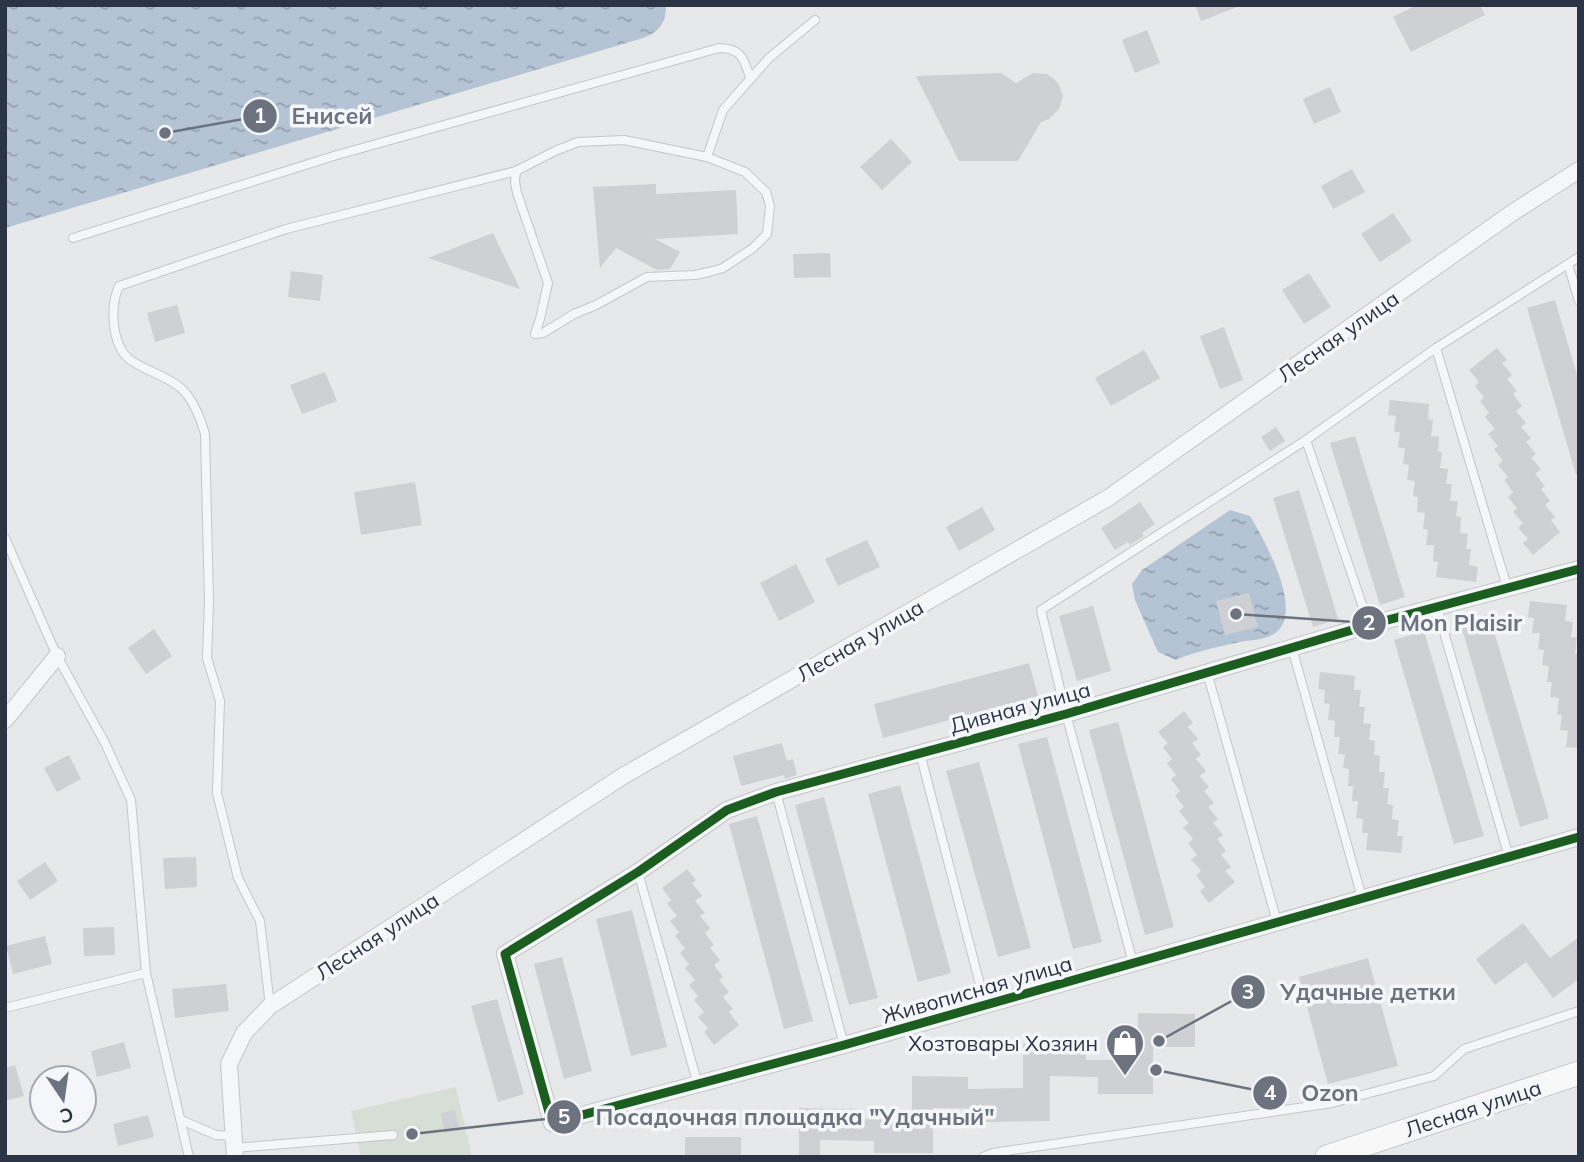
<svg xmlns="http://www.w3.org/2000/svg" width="1584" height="1162" font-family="Mulish,sans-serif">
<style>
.green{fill:#d6ded6}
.water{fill:url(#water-ripples)}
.building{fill:#ced0d3}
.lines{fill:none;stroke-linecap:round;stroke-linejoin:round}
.lane-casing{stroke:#c4c6c8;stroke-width:10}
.street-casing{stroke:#c4c6c8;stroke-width:18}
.secondary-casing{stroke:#c4c6c8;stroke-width:25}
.lane{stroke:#f5f6f7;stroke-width:8}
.street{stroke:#f5f6f7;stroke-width:16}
.secondary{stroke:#f8f8f8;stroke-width:23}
.cycleway-casing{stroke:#f4f6f9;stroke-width:13}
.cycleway{stroke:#1b5e20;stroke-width:9}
.labels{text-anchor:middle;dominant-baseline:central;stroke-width:7;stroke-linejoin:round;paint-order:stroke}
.street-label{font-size:21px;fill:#2b3445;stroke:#f4f6f9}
.poi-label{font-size:21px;fill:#2b3445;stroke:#f4f6f9;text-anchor:end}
.leader{fill:none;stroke:#6c737f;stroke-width:2.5}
.callout-dot{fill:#6c737f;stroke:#f4f6f9;stroke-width:2.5}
.mark-label{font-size:21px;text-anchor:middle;font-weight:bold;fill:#fff}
.callout-label{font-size:23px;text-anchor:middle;font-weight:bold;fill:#6c737f;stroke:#f4f6f9;stroke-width:7;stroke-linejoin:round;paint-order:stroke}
</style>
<defs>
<pattern id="water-ripples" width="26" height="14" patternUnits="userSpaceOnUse" patternTransform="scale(1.75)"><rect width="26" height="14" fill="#b4c4d5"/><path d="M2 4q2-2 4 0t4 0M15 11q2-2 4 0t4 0" fill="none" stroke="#93a0af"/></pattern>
</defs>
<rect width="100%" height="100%" fill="#e6e8ea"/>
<!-- green -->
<polygon class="green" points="456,1087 472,1157 361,1157 351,1111"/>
<!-- water -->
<g class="water">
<path d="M5 5H666C666 23 659 32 643 38L5 228Z"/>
<path d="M1230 510 1250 516C1264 539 1308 617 1272 635 1262 640 1250 640 1240 642 1217 647 1197 651 1176 660L1158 652 1135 600 1132 584 1142 570Z"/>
</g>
<!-- building -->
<g class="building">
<polygon points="1195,5 1239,5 1240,6 1201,21"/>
<polygon points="1417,5 1480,5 1485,15 1411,52 1393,17"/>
<polygon points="1147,30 1160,63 1135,73 1122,40"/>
<polygon points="1001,73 1016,83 1033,73 1047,74 1053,78 1058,83 1063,96 1059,109 1049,119 1041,122 1018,161 959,161 916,76"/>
<polygon points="1330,87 1341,112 1314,124 1303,99"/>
<polygon points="891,139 912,162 882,190 860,167"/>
<polygon points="1352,169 1365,192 1333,209 1321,186"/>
<polygon points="656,184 656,194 736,190 738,234 655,239 680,252 670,269 657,270 616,248 600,268 593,187"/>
<polygon points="1393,213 1412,241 1380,262 1361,234"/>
<polygon points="493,233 520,289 428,258"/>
<polygon points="830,253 831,277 794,278 793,254"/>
<polygon points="291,271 323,275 320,301 288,297"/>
<polygon points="1309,273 1331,307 1304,324 1282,290"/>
<polygon points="1555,300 1579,382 1579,475 1576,475 1527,308"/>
<polygon points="177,305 185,333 155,342 147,313"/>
<polygon points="1224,327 1243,380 1220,389 1200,336"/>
<polygon points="1497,348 1507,360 1502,363 1512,375 1507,379 1517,391 1513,394 1522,406 1516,411 1526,423 1521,427 1531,438 1526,442 1536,454 1531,458 1541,469 1535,474 1545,486 1541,489 1550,501 1545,505 1555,517 1551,520 1560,532 1533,555 1523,543 1528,539 1518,528 1523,523 1513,512 1517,508 1508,497 1513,492 1504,480 1508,477 1498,465 1503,461 1494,449 1498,446 1488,434 1495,429 1485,417 1489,413 1480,401 1484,397 1475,386 1479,382 1469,370"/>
<polygon points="1144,350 1160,378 1111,406 1095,378"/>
<polygon points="325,372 337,401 302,414 290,385"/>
<polygon points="1390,400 1429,404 1428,419 1433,420 1431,436 1439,437 1438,451 1442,452 1440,468 1448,469 1446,484 1452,484 1450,501 1458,501 1456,516 1461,517 1460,533 1468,534 1466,549 1471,549 1469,565 1478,567 1476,582 1436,577 1438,562 1433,561 1434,545 1426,545 1428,530 1423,529 1425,513 1417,512 1418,497 1413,496 1415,481 1407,480 1409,465 1403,464 1405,448 1398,447 1400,432 1394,432 1396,416 1388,415"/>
<polygon points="1276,427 1285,441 1270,451 1261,437"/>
<polygon points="1355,436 1405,597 1380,605 1330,443"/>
<polygon points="415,482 422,525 361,535 354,492"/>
<polygon points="1299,490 1338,619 1313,627 1273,498"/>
<polygon points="1140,502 1155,524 1142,533 1144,536 1130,545 1128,542 1115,550 1101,528"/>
<polygon points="982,507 995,530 959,551 946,527"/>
<polygon points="867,540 880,567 838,586 825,559"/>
<polygon points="796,564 815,602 779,621 760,583"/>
<polygon points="1249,593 1258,627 1225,635 1216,601"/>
<polygon points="1530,601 1567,605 1565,621 1573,622 1571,637 1577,637 1575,653 1579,654 1579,748 1566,747 1568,731 1560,730 1562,715 1557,714 1559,698 1550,697 1552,682 1547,682 1549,666 1542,665 1544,650 1538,649 1540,633 1532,633 1534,618 1528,617"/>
<polygon points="1093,606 1111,671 1077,681 1059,616"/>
<polygon points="1489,614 1549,818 1520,827 1460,622"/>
<polygon points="154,629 172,656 146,674 128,648"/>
<polygon points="1424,631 1484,836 1454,844 1394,640"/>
<polygon points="1029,663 1038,696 883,738 874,704"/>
<polygon points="1320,672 1355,676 1354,690 1361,690 1359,707 1365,707 1363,723 1371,724 1369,740 1375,741 1374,755 1380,756 1379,772 1385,772 1383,788 1389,788 1387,804 1393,805 1392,819 1399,820 1397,836 1403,836 1401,853 1366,850 1368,833 1362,833 1363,819 1356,818 1358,801 1352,801 1353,786 1348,786 1349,769 1343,768 1345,755 1338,754 1340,737 1334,737 1335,721 1328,720 1330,704 1324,703 1325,690 1318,689"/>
<polygon points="1184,711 1193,723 1188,727 1198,739 1192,743 1201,755 1196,759 1206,771 1200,776 1209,787 1204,791 1214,803 1208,807 1218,819 1213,823 1223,835 1217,839 1226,851 1221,855 1231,867 1225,871 1235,882 1209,903 1200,891 1205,887 1196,875 1201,871 1191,859 1197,855 1188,843 1193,839 1183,827 1189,823 1179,811 1184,807 1175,796 1180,791 1171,779 1176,775 1167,763 1172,759 1163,747 1168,743 1158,732"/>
<polygon points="1118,722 1174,927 1145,935 1089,730"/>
<polygon points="1047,737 1102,942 1073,949 1018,744"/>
<polygon points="782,743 787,761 793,759 797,775 785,779 784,775 741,786 733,756"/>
<polygon points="69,755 81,779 57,792 44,768"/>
<polygon points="979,762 1031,948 998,957 946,771"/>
<polygon points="900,785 951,973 918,982 868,794"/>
<polygon points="824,797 878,998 849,1005 795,805"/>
<polygon points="757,816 813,1021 784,1029 729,824"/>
<polygon points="196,857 197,887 165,889 163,858"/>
<polygon points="45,862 58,881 30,900 17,881"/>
<polygon points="687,869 696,880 692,883 702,896 695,901 705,913 700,916 710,928 705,933 714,945 710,948 720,960 714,965 723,977 719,980 729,992 723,997 733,1009 729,1012 739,1025 714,1045 704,1032 708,1028 698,1017 704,1012 694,1000 698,996 689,985 695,980 685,968 689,964 680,953 685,948 675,936 679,932 670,921 677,916 667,903 671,900 662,888"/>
<polygon points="632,910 667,1047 631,1056 596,919"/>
<polygon points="1523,923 1550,958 1579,937 1579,979 1553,998 1526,962 1495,985 1476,959"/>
<polygon points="114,927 115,955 84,956 83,928"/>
<polygon points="45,936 52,964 13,974 6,946"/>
<polygon points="562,957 592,1071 564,1079 534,964"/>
<polygon points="1368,958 1398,1066 1328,1084 1299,977"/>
<polygon points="226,984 229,1011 175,1018 172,989"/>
<polygon points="497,999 524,1094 498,1102 471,1006"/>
<polygon points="1138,1013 1195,1014 1195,1047 1153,1047 1153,1094 1098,1094 1098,1077 1050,1076 1050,1121 986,1122 986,1109 933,1108 933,1153 874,1153 874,1141 820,1140 820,1157 799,1157 799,1108 856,1109 856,1119 912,1120 912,1076 968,1077 968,1089 1023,1088 1023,1044 1086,1044 1086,1060 1138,1060"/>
<polygon points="124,1042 131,1068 97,1077 91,1051"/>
<polygon points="15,1065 24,1096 5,1101 5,1068"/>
<polygon points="455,1110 459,1130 445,1133 441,1113"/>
<polygon points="148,1115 154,1137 118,1146 113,1124"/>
<rect x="685" y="1137" width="56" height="20"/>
</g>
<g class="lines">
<defs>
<g id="lane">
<polyline points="516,171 515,182 517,193 548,283 540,319 535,334 543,333 574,314 596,305 647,277 695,275 709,272 723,268 753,248 767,234 770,206 766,192 745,172 707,157 723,110 769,58 815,20"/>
<path d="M73 238 337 155 719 48C742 49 743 58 750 77"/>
<polyline points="1568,264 1579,301"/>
<polyline points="1436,348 1507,587"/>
<polyline points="1306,440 1369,625"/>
<polyline points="5,538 57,656 105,743 131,800 146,973 189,1157"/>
<polyline points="1437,608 1509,857"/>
<polyline points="1292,648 1362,898"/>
<polyline points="1207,672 1277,922"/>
<polyline points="920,753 985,1004"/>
<polyline points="776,792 844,1045"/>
<polyline points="638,872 698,1085"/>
<polyline points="1133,963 1066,714 1041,610 1306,440 1436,348 1579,257"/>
<path d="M270 1006 260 921 238 878 217 793 220 701 207 658 209 602 205 434C201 420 193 400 182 389 168 376 145 371 129 359 111 343 110 306 119 286L286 229 516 171 555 151 578 142 624 140 707 157"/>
<polyline points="5,1008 146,973"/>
<polyline points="181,1120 216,1135 233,1136"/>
<polyline points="234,1148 393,1135"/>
<polyline points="983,1157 993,1153 1332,1103 1434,1076 1464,1049 1579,1011"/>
</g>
<g id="street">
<polyline points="1579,569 1369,625 1066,714 776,792 727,810 638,872 505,954 552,1123 844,1045 1579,837"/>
<polyline points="5,720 57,656"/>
<polyline points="235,1157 229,1064 244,1033 270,1006 623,776 1108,498 1512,213 1579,170"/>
</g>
<polyline id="secondary" points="1327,1157 1579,1073"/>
</defs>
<!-- lane casing -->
<use href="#lane" class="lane-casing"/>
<!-- street casing -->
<use href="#street" class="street-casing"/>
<!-- secondary casing -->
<use href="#secondary" class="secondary-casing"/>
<!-- lane -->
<use href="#lane" class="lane"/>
<!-- street -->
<use href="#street" class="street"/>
<!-- secondary -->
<use href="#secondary" class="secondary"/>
<defs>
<polyline id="cycleway" points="1579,569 1369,625 1066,714 776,792 727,810 638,872 505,954 552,1123 844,1045 1579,837"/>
</defs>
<!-- cycleway casing -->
<use href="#cycleway" class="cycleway-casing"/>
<!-- cycleway -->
<use href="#cycleway" class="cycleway"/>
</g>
<!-- icons -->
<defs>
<symbol id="shop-pin" viewBox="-11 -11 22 30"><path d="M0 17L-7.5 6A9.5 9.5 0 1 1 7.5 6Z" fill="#6c737f" stroke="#f4f6f9"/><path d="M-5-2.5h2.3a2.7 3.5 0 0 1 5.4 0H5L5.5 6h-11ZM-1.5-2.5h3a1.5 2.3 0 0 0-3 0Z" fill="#fff"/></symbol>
</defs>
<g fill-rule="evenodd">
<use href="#shop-pin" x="1103" y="1021" width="44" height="60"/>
</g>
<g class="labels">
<!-- street labels -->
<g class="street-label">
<text transform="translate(1338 336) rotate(-35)">Лесная улица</text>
<text transform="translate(860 640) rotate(-30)">Лесная улица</text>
<text transform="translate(1020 707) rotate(-15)">Дивная улица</text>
<text transform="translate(377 936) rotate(-33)">Лесная улица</text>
<text transform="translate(977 989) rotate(-16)">Живописная улица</text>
<text transform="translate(1473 1108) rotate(-18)">Лесная улица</text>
</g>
<!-- poi labels -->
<g class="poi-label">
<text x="1098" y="1043">Хозтовары Хозяин</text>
</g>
</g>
<!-- callouts -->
<path class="leader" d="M165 133L260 116M1236 614L1369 623M1159 1041L1248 992M1156 1070L1270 1093M412 1134L564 1117"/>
<g class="callout-dot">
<circle cx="165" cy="133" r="7"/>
<circle cx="1236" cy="614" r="7"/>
<circle cx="1159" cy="1041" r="7"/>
<circle cx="1156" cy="1070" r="7"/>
<circle cx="412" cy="1134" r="7"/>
<circle cx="260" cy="116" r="18"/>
<circle cx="1369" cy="623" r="18"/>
<circle cx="1248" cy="992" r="18"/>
<circle cx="1270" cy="1093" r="18"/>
<circle cx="564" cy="1117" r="18"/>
</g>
<g class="mark-label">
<text x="260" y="123">1</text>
<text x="1369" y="630">2</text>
<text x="1248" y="999">3</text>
<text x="1270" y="1100">4</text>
<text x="564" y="1124">5</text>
</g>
<g class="callout-label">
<text x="332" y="124">Енисей</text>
<text x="1461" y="631">Mon Plaisir</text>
<text x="1368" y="1000">Удачные детки</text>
<text x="1330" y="1101">Ozon</text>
<text x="795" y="1125">Посадочная площадка "Удачный"</text>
</g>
<!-- border -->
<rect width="1584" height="1162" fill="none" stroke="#2b3445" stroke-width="14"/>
<!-- north arrow -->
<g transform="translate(63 1099) rotate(167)"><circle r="33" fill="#f4f6f9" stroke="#a4a8b1" stroke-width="2"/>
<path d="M0-5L12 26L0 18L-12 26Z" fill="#6c737f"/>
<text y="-10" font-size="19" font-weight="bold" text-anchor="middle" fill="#2b3445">С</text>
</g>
</svg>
